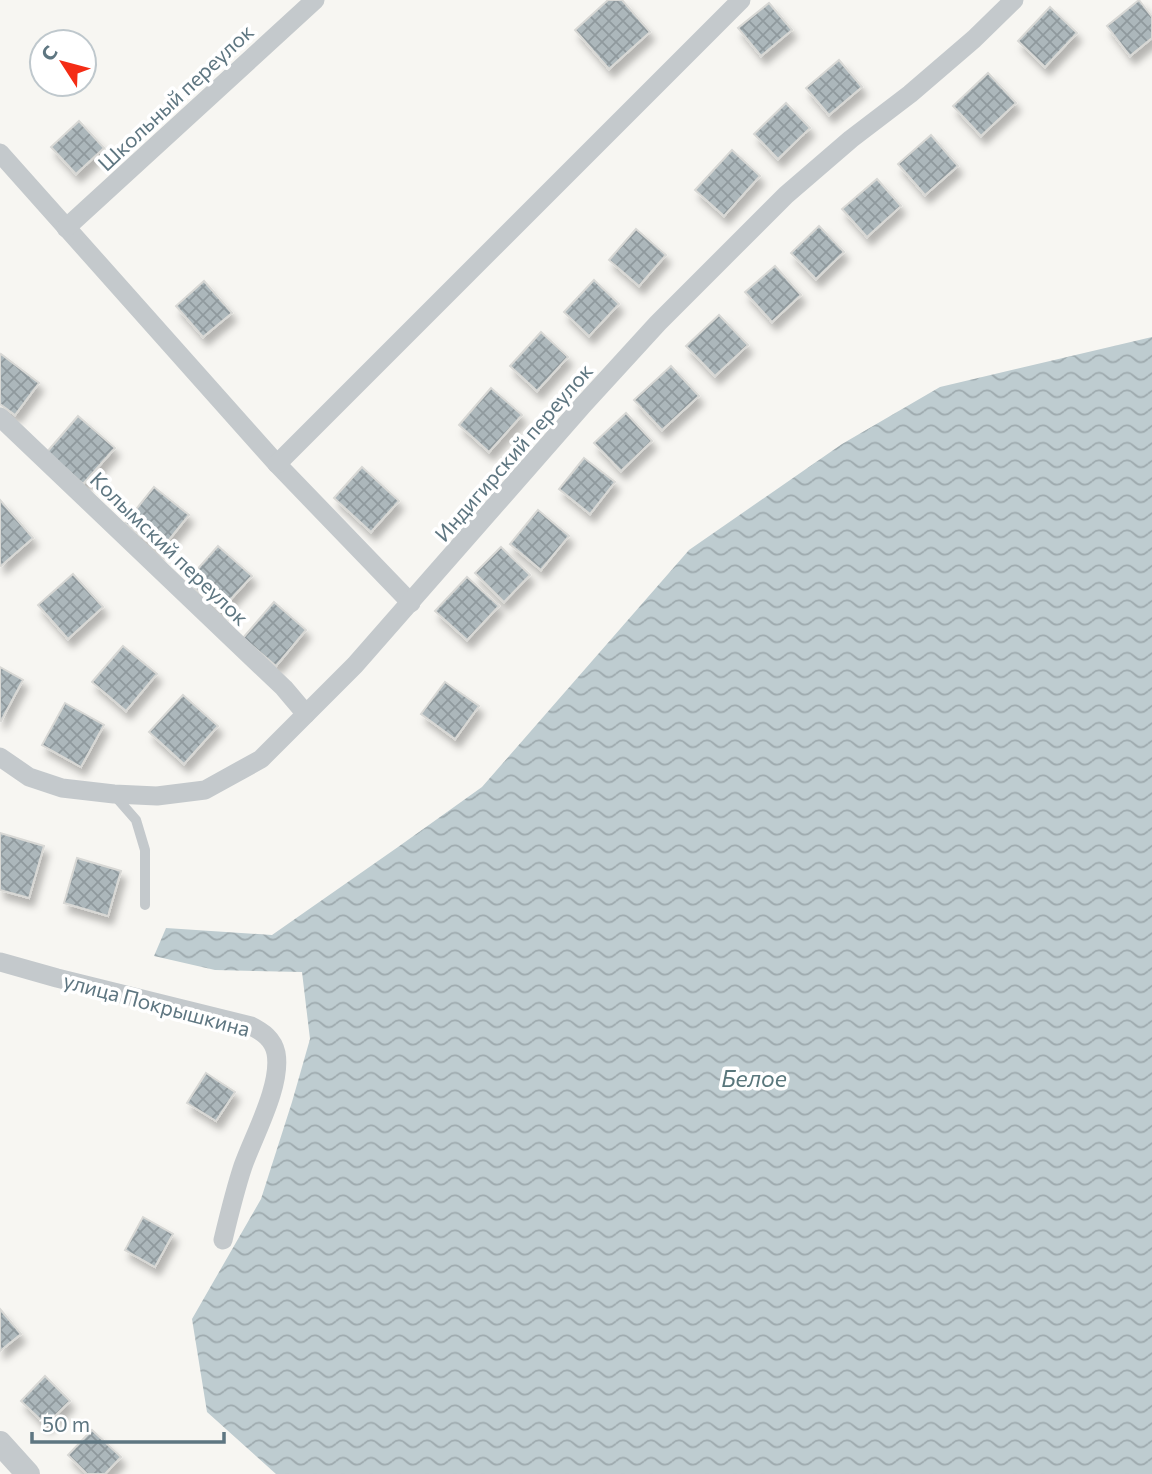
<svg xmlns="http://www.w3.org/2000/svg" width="1152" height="1474" font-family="Commissioner,sans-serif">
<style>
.water{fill:url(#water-waves)}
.building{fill:url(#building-cross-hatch);stroke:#d8d8d5;stroke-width:2;filter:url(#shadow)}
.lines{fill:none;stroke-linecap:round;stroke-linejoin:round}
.service{stroke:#c4c9cc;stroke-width:10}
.minor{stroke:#c4c9cc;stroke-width:19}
.tertiary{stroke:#c4c9cc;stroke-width:24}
.labels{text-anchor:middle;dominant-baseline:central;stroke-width:7;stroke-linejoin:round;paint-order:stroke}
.street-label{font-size:21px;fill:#5e7681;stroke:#fff}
.water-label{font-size:23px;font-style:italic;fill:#59777c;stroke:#fff}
</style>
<defs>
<pattern id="water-waves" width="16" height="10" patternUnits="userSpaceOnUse" patternTransform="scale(1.75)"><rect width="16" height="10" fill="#beccd0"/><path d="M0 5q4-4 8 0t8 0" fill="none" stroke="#9eaaae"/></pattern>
<pattern id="building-cross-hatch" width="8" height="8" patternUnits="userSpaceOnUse" patternTransform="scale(1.75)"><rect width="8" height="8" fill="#acb7bb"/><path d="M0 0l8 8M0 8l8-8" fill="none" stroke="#8f999d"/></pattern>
<filter id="shadow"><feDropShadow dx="4.5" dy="8" stdDeviation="3.5" flood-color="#0004"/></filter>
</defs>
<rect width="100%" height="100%" fill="#f7f6f2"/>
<!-- water -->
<polygon class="water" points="1152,337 1152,1474 276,1474 207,1412 192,1319 261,1199 292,1102 310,1039 302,972 215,970 154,956 166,928 272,935 398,847 482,787 689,550 842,444 940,387"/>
<!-- building -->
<g class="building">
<polygon points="608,0 622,0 650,32 609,69 575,30"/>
<polygon points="1139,0 1152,17 1152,38 1130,56 1107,26"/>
<polygon points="769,3 792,30 761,56 738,28"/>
<polygon points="1050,7 1077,33 1045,67 1018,41"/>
<polygon points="839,60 862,87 829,115 806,88"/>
<polygon points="988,73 1016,103 981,136 953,106"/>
<polygon points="786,103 810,128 778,159 754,134"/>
<polygon points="79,121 104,148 76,174 51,147"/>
<polygon points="931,135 958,166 925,195 898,164"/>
<polygon points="732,150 760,176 724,216 695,190"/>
<polygon points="877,179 901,206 867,237 842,209"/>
<polygon points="819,226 844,252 816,279 791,253"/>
<polygon points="636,229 666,255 639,286 609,260"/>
<polygon points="775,266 801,295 772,322 745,292"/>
<polygon points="594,280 619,304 589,336 564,312"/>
<polygon points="204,281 232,313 203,337 176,306"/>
<polygon points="719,315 748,345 715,376 686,346"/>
<polygon points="541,332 568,357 537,391 510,366"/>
<polygon points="1,354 39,383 15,415 0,404 0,356"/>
<polygon points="671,366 699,396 662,430 634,400"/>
<polygon points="491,388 522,415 489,452 459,425"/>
<polygon points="626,413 652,441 621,471 594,443"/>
<polygon points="78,416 115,448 83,484 47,452"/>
<polygon points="584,458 615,482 590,514 559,489"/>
<polygon points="362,467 399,501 371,532 334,498"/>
<polygon points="154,487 189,515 160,551 125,523"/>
<polygon points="0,500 33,538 1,566 0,565"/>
<polygon points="538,510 569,536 541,570 510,544"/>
<polygon points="218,546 252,576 220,611 187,581"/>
<polygon points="501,547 530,575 504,602 475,573"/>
<polygon points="73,574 103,607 68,639 38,605"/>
<polygon points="467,577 499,606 467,640 435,611"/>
<polygon points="274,602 306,630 276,666 243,638"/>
<polygon points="123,646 157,674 126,711 92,682"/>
<polygon points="0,667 23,680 1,721 0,720"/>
<polygon points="445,682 479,706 455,739 421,714"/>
<polygon points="183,695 218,726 184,764 149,732"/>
<polygon points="65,703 104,725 81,767 42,745"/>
<polygon points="0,833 44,846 29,898 0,890"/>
<polygon points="77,858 121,871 108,916 64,903"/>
<polygon points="206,1073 235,1092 216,1121 187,1103"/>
<polygon points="143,1217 173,1234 155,1267 125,1250"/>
<polygon points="0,1309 21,1334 0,1351"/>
<polygon points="45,1376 70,1401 46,1425 21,1401"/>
<polygon points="92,1430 121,1457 105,1474 87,1474 68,1455"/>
</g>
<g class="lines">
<!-- service -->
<polyline class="service" points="115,796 136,820 145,850 145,905"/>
<!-- minor -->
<g class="minor">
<polyline points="0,153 277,464 411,603"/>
<polyline points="66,228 315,0"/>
<polyline points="0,417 284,688 306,714"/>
<polyline points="277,464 741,0"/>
<polyline points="0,757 29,777 62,788 114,794 157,796 205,790 261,759 355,665 583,405 658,323 786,195 851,139 910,94 974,39 1014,0"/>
<path d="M0 962 57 978 251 1026C263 1032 273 1039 276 1053 282 1085 254 1135 243 1166 235 1190 229 1215 223 1240"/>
</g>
<!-- tertiary -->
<polyline class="tertiary" points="0,1443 28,1474"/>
</g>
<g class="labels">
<!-- street labels -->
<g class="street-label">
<text transform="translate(175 97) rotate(-43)">Школьный переулок</text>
<text transform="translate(513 452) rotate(-49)">Индигирский переулок</text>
<text transform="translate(170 548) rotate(44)">Колымский переулок</text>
<text transform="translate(157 1004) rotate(15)">улица Покрышкина</text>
</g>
<!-- water labels -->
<g class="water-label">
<text x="754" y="1078">Белое</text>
</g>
</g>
<!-- north arrow -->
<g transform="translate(63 63) rotate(306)"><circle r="33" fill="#ffffff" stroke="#bfc8cd" stroke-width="2"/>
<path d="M0-5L12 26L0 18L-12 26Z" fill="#f42c15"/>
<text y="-10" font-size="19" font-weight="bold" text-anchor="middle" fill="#5e7681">С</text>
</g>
<!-- scale -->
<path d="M32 1432v10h192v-10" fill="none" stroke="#5e7681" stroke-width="3.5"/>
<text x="42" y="1432" font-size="21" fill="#5e7681" stroke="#ffffff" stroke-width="5" paint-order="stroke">50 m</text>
</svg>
